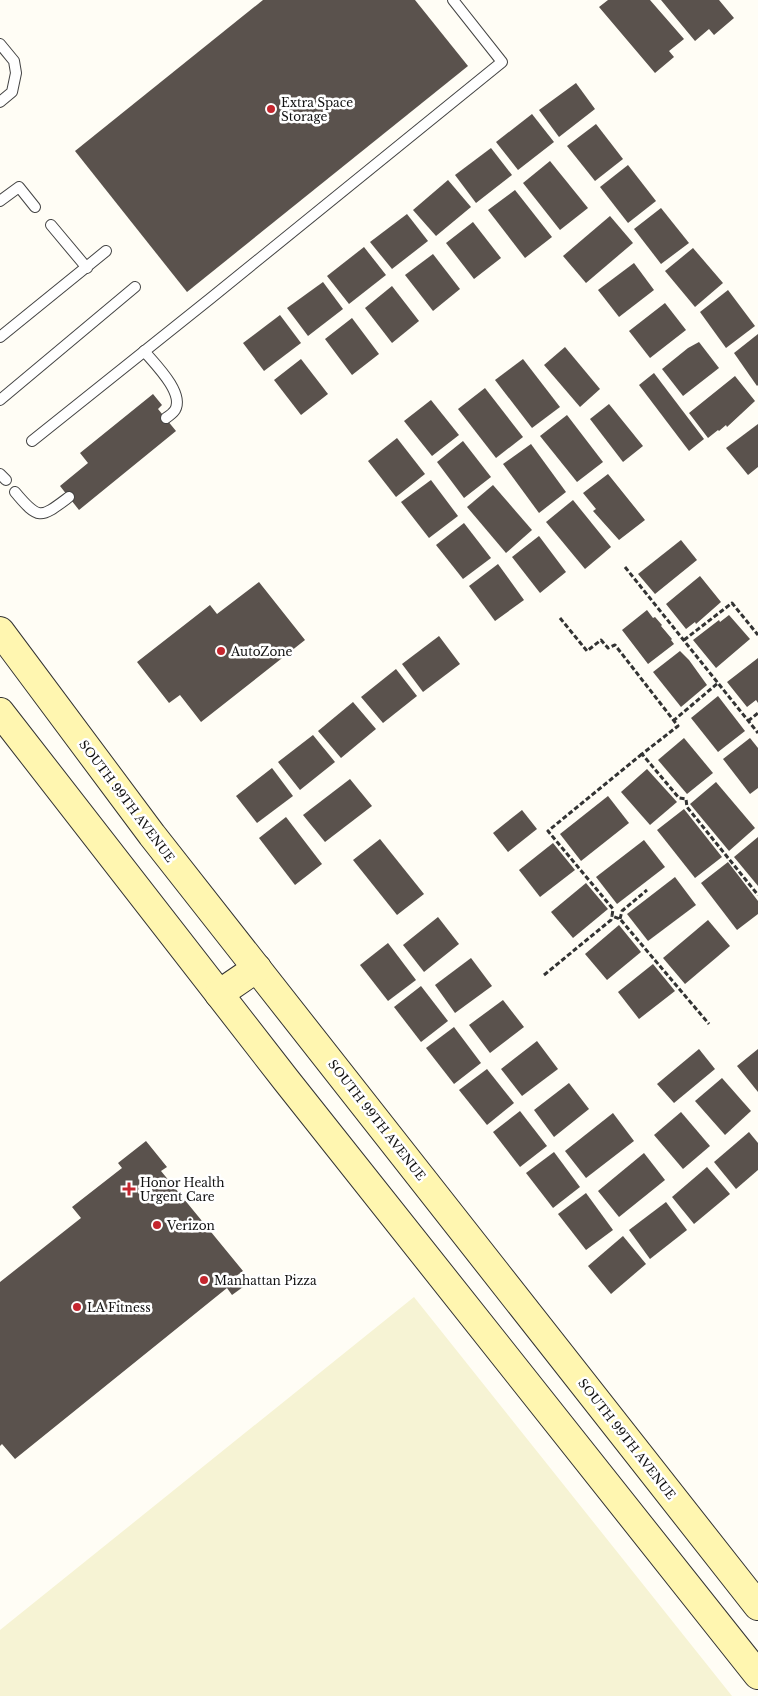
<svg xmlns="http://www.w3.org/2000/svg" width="758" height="1696" font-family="'Libre Baskerville',serif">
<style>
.farmland{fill:#f6f3d4}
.building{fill:#5a524d}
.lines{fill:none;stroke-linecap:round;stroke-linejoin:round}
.service-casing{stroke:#444;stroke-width:12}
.secondary-casing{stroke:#333;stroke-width:30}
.path{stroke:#333;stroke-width:3;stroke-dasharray:5 2.5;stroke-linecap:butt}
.service{stroke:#fff;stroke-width:10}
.secondary{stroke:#fff6b0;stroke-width:28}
.poi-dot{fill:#c4262e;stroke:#fff;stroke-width:2}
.labels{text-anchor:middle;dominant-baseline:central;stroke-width:5;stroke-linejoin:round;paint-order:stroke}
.poi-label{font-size:12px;fill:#111;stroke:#fff;text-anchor:start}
.street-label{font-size:12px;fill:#111;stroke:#fff}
</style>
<rect width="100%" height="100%" fill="#fffdf5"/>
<!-- farmland -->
<polygon class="farmland" points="414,1297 732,1696 0,1696 0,1630"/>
<!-- building -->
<g class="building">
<polygon points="263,0 415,0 468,66 187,292 75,151"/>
<polygon points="608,0 650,0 684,39 669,51 674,57 655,73 599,7"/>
<polygon points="661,0 719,0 734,18 714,35 709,29 695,41"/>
<polygon points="576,83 595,109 559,137 539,110"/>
<polygon points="532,114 554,142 518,170 496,142"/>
<polygon points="596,124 623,159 595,181 567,146"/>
<polygon points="491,148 512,175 476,203 455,175"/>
<polygon points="550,161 588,208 560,230 523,183"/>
<polygon points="628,165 656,201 628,223 600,187"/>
<polygon points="448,180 471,207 436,236 413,210"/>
<polygon points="515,190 552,237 525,258 488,210"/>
<polygon points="661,208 689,243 661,264 634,229"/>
<polygon points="407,214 428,241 392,269 370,242"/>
<polygon points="610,216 633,243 586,283 563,256"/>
<polygon points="473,222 501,258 474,279 446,243"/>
<polygon points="364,247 386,275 349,304 327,276"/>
<polygon points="693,248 723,283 695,307 665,271"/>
<polygon points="433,254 460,289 433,311 405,275"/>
<polygon points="634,263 654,290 619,317 598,290"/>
<polygon points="323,282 343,309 308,336 287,308"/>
<polygon points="392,286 419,321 392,343 365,308"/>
<polygon points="728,290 755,326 726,348 700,312"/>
<polygon points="665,303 686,330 650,358 629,331"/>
<polygon points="280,315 301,343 264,371 243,343"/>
<polygon points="352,318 379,354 352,375 325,339"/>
<polygon points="758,334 758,385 757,386 734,353"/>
<polygon points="699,342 719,368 683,396 662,369 688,348"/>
<polygon points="565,347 600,389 580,407 544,365"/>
<polygon points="301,359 328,394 301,415 274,380"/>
<polygon points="523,359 560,407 532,428 495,380"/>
<polygon points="654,373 704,439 689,451 639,385"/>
<polygon points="735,376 755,401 727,427 726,425 719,431 718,430 708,438 689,413"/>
<polygon points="485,388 523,437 496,458 458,409"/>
<polygon points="153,394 162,405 158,409 176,431 79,510 60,486 88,463 80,453"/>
<polygon points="431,400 459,435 432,456 404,421"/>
<polygon points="609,404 643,446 623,462 590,419"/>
<polygon points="567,415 603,462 577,482 540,436"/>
<polygon points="758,424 758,467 748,475 726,448"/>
<polygon points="397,438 425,474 396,497 368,461"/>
<polygon points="463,441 491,477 464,498 437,462"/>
<polygon points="531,444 566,492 539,513 503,464"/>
<polygon points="608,474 645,520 619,540 593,511 596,509 583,493"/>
<polygon points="431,480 458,516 429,538 401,502"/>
<polygon points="493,485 532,530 506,553 467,507"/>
<polygon points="573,500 611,547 585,569 546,522"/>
<polygon points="464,523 491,558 463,579 436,545"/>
<polygon points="539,536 566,572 540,593 512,557"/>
<polygon points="681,540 697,560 655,594 638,574"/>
<polygon points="498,564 524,600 495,621 469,586"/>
<polygon points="700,576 721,602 696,624 695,622 686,629 666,604"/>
<polygon points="259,582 305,640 201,722 180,695 169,703 137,662 210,605 217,614"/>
<polygon points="647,610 653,618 655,617 662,625 661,626 672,639 671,640 674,644 648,664 622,630"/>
<polygon points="729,615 750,639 716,668 693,640 719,620 720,622"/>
<polygon points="439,636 460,664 423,692 402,664"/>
<polygon points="680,651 689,660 707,685 681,707 653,672"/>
<polygon points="758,658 758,703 756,700 747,707 727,682"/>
<polygon points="396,669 417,696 383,723 361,697"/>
<polygon points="718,696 745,731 718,752 691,718"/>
<polygon points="353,702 376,729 341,758 318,731"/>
<polygon points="313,735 335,762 300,790 278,762"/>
<polygon points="684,738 713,773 687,794 658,760"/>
<polygon points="750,738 758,748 758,788 750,794 723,759"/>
<polygon points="272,768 293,796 257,823 236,796"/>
<polygon points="647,769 677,802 650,825 621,792"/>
<polygon points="350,779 372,806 325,842 303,815"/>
<polygon points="716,782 755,828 729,851 690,804"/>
<polygon points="608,796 629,823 581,861 560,834"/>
<polygon points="684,809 722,857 695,878 657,830"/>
<polygon points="522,810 537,829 508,852 493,833"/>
<polygon points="286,817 322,864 295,885 259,838"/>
<polygon points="758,837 758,886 734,857"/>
<polygon points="380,839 424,894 397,915 353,860"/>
<polygon points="644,840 665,867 617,904 596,877"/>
<polygon points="553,843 575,870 540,897 519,870"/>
<polygon points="728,862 758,901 758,914 737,930 701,883"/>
<polygon points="675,877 696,905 648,941 627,914"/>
<polygon points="586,883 608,909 573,938 551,912"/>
<polygon points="438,917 459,944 424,972 403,945"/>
<polygon points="708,920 730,946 685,984 663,958"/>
<polygon points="619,925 641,952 607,980 585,954"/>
<polygon points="388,943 416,980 388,1001 360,965"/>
<polygon points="471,958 492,986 455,1013 435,985"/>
<polygon points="653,964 675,991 639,1019 618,992"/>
<polygon points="421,986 448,1021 421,1042 394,1007"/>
<polygon points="503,1000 524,1027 490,1053 469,1025"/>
<polygon points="454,1027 481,1063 454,1084 426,1048"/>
<polygon points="537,1041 558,1069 522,1096 501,1069"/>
<polygon points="699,1049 715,1069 674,1103 657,1084"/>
<polygon points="758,1049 758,1092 737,1066"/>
<polygon points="487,1069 514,1103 487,1125 459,1090"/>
<polygon points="722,1078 751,1111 725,1135 695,1101"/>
<polygon points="569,1083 589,1109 554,1137 534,1110"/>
<polygon points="520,1111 547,1146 520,1167 493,1132"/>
<polygon points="681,1112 710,1146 683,1169 654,1135"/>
<polygon points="613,1113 634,1141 586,1178 565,1151"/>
<polygon points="749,1132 758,1143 758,1170 736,1189 714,1162"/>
<polygon points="146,1141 167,1167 161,1171 243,1271 235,1277 243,1287 232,1295 227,1288 15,1459 2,1444 0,1446 0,1282 81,1218 72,1207 122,1168 118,1163"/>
<polygon points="554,1152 580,1187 553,1208 526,1173"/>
<polygon points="644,1153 665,1180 619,1217 598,1191"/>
<polygon points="707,1167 730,1194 694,1224 672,1197"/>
<polygon points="586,1193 613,1230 586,1250 558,1214"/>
<polygon points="666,1202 687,1230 650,1259 629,1230"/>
<polygon points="623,1236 646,1264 611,1294 588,1266"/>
</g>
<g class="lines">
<defs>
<g id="service">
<polyline points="0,44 14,61 16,73 12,92 0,102"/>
<polyline points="0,201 19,187 35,207"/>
<polyline points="51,225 87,268"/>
<polyline points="0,337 106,251"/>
<path d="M144 351C154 363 185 393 175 410 173 413 169 416 166 418"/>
<polyline points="0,400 135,287"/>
<polyline points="32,441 211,298 502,62 453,0"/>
<polyline points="0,474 6,480"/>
<path d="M15 492C39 521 41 518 69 497"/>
</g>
<g id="secondary">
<polyline points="0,631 152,835 758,1606"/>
<polyline points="0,712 286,1080 758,1675"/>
<polyline points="219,994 257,968"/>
</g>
</defs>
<!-- service casing -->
<use href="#service" class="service-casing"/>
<!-- secondary casing -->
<use href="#secondary" class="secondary-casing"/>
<!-- path -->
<g class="path">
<polyline points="625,567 758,733"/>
<polyline points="560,618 587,651 601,640 608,648 615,645 678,726 642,754 679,798 686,799 687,807 758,895"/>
<polyline points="684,640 732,603 758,635"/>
<polyline points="673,721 718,683"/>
<polyline points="748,721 758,713"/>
<polyline points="642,754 548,831 613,909 612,916 620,919 709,1024"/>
<polyline points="620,919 622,911 647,890"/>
<polyline points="544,975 611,920 612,916"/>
</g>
<!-- service -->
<use href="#service" class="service"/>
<!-- secondary -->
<use href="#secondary" class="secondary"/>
</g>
<!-- markers -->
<g class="poi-dot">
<circle cx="271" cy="109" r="5"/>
<circle cx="221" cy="651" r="5"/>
<path d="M126.5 1181.5h5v5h5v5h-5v5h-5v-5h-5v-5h5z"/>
<circle cx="157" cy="1225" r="5"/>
<circle cx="204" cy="1280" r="5"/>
<circle cx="77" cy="1307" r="5"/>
</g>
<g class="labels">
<!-- poi labels -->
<g class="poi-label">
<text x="281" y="102">Extra Space<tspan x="281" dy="14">Storage</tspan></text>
<text x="231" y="651">AutoZone</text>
<text x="140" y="1182">Honor Health<tspan x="140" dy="14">Urgent Care</tspan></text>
<text x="167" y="1225">Verizon</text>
<text x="214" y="1280">Manhattan Pizza</text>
<text x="87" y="1307">LA Fitness</text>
</g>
<!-- street labels -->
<g class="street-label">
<text transform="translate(127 801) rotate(53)">SOUTH 99TH AVENUE</text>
<text transform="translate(377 1120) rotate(52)">SOUTH 99TH AVENUE</text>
<text transform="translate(627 1439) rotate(52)">SOUTH 99TH AVENUE</text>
</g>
</g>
</svg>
